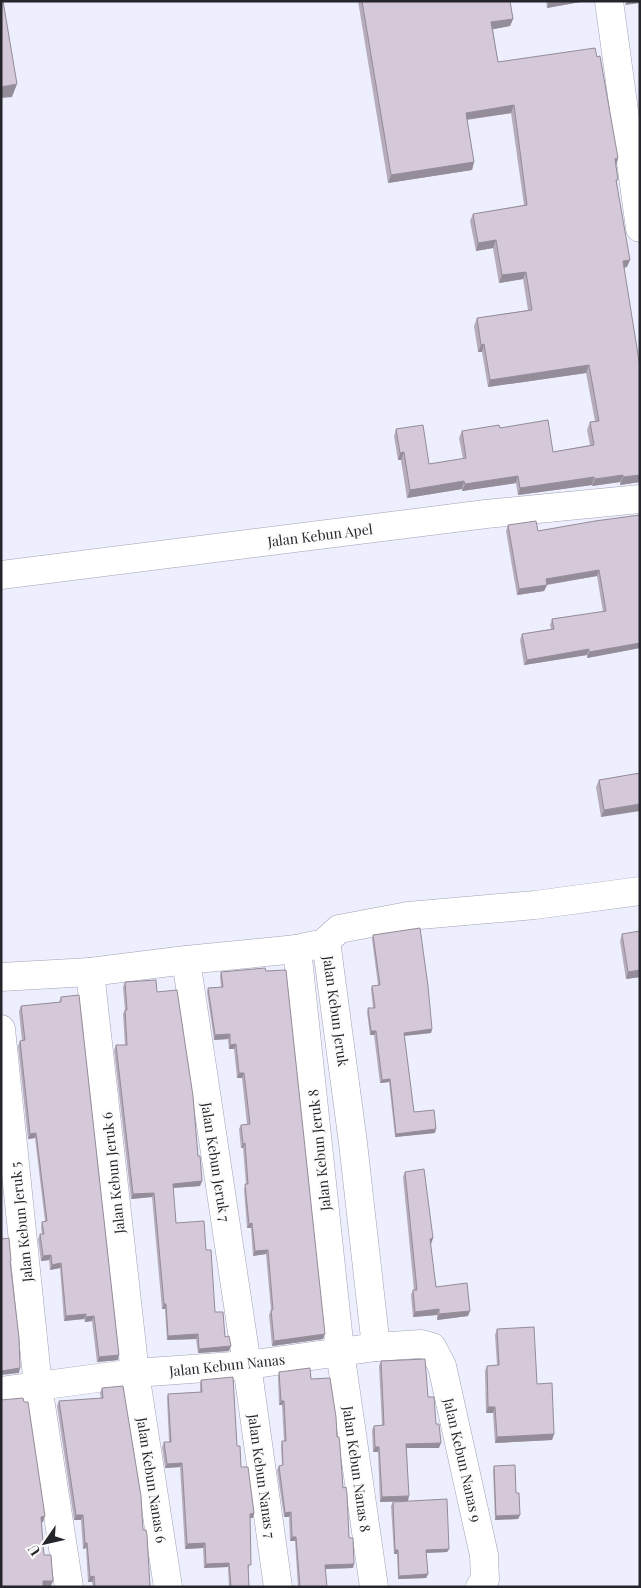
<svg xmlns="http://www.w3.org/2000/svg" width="641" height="1588" font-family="'Playfair Display',serif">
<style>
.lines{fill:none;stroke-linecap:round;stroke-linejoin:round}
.minor-casing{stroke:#a1a2b5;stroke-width:29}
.minor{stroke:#fff;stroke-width:28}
.wall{fill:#b6acbb}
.shaded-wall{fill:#948c98}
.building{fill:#d4c8d9;stroke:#948c98}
.labels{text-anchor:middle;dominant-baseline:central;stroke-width:4.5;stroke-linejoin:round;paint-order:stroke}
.street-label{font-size:14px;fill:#25252c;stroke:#fcfcfc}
</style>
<rect width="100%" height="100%" fill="#edeefe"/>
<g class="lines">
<defs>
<g id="minor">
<polyline points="609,1 640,228"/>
<polyline points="1,575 486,514 640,499"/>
<polyline points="326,941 353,1143 376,1347"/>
<polyline points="326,941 339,929 408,916 535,905 640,891"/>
<polyline points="297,949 340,1351 374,1587"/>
<polyline points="186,960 247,1365 278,1587"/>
<polyline points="90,972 135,1373 168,1587"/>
<polyline points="1,977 90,972 186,960 297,949 315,945"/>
<polyline points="1,1029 38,1386 69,1587"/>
<polyline points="1,1391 135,1373 247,1365 376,1347 421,1344 432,1347 442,1366 484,1555 485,1580 480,1587"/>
</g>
</defs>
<!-- minor casing -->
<use href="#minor" class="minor-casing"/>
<!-- minor -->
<use href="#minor" class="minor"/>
</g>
<!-- wall -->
<g class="wall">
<polygon points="358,1 510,1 513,19 510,26 493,29 498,62 618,158 616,166 617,183 627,267 624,268 640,482 620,485 620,482 592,486 592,485 518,495 516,483 462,491 462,489 407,498 401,460 398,460 394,436 396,429 429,464 463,459 459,438 462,431 500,428 553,452 590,445 587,430 590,422 595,421 586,373 488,387 482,352 478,352 474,326 477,318 528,310 523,279 499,283 493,248 476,251 470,221 473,214 524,205 511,113 467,120 474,162 472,170 388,183"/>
<polygon points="546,1 586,1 547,8"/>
<polygon points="640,515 640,648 587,658 587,655 524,665 520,640 522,634 551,629 550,625 552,619 603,612 597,576 547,585 544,591 517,595 506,531 508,525 538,531"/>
<polygon points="640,773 601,817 596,787 599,780"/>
<polygon points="640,931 640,977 626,979 620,941 622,934"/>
<polygon points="373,935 432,1029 431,1033 404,1036 414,1112 435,1133 395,1137 389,1082 380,1083 374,1035 370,1035 367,1012 368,1008 373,1008 371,989 372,986 378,985 372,939"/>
<polygon points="221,972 323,1339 272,1346 269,1315 271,1310 266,1254 253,1256 251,1228 247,1228 244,1189 246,1184 243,1148 241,1148 239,1129 241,1125 247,1124 242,1078 237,1078 234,1049 229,1049 228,1039 214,1040 207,992 208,988 221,987 220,976"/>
<polygon points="125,982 157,992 198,1156 202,1181 200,1186 173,1188 176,1223 206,1250 215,1312 225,1337 229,1351 198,1353 196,1339 167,1340 165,1309 162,1309 152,1197 131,1199 114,1050 116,1045 125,1045 123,1014 125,1010 123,987"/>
<polygon points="61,997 118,1360 97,1362 92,1321 85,1322 84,1319 64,1321 60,1268 50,1270 49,1260 41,1261 38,1239 40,1234 42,1234 41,1227 42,1222 45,1221 35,1138 28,1139 18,1046 20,1041 22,1041 19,1011 21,1006 59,1002"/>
<polygon points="405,1172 433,1238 431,1244 430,1244 436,1287 468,1316 437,1320 437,1315 413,1317 411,1295 413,1290 414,1290 403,1177"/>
<polygon points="497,1329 537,1384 554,1434 552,1440 495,1443 493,1413 486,1413 485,1371 487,1366 497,1365 495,1335"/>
<polygon points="381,1361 428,1397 436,1424 439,1448 407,1448 408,1501 380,1502 378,1452 373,1452 372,1430 374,1426 382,1425 379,1366"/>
<polygon points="279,1372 311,1379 337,1437 353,1568 325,1569 327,1587 298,1587 295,1541 290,1541 289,1517 284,1517 277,1470 279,1466 282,1465 281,1445 282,1441 284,1441 282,1405 279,1405 278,1376"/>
<polygon points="201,1380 237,1446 241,1467 254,1513 253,1518 250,1518 249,1569 248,1569 249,1587 229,1587 228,1567 204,1568 203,1548 185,1549 180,1467 165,1468 162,1447 164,1442 169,1442 167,1398 168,1394 200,1392 200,1384"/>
<polygon points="102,1388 143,1530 150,1587 93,1587 92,1582 88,1582 86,1548 83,1549 81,1520 74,1520 57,1406 59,1401 101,1398 100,1393"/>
<polygon points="494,1466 516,1493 520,1515 518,1519 495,1520 493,1470"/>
<polygon points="393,1502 449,1549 447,1552 426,1553 428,1574 426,1578 398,1579 397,1554 394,1554 391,1506"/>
</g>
<!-- shaded-wall -->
<g class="shaded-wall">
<polygon points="549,1 586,1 547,8"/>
<polygon points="627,1 640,1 640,3 625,5"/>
<polygon points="513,19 510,26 489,30 491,22"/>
<polygon points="17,84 12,97 1,98 1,87"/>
<polygon points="514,105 511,113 463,120 466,113"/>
<polygon points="618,158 616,166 615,159"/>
<polygon points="474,162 472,170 388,183 391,175"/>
<polygon points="496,240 493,248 476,251 478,243"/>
<polygon points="630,260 627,267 621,268 623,261"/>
<polygon points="526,272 523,279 499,283 502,275"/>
<polygon points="484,344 482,352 478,352 481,345"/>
<polygon points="589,365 586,373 488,387 490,380"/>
<polygon points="404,452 401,460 398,460 400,453"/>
<polygon points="623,475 620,482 592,486 595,479"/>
<polygon points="640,475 640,482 620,485 623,477"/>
<polygon points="518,476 516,483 462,491 465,484"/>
<polygon points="594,477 592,485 518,495 520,488"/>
<polygon points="464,481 462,489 407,498 410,490"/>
<polygon points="599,570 597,576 544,585 546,579"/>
<polygon points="547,585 544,591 517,595 519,589"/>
<polygon points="640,643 640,648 587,658 589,652"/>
<polygon points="589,649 587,655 524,665 527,660"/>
<polygon points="640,804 640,811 601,817 604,810"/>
<polygon points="640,970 640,977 626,979 628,972"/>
<polygon points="432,1029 431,1033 402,1036 404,1033"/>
<polygon points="371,1031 376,1031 374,1035 370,1035"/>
<polygon points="230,1034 228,1039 214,1040 215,1035"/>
<polygon points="236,1044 234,1049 229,1049 230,1045"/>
<polygon points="239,1073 244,1073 242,1078 237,1078"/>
<polygon points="390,1079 389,1082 380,1083 382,1080"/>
<polygon points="436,1129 435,1133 395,1137 396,1134"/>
<polygon points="36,1133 35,1138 28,1139 30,1134"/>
<polygon points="245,1143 243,1148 241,1148 243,1144"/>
<polygon points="202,1181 200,1186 172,1188 173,1184"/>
<polygon points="154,1193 152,1197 131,1199 133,1194"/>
<polygon points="252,1223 251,1228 247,1228 249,1224"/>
<polygon points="433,1238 431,1244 428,1244 430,1239"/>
<polygon points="268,1250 266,1254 253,1256 255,1251"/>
<polygon points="51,1255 49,1260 41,1261 43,1256"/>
<polygon points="61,1263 60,1268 50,1270 52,1265"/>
<polygon points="164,1304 166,1304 165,1309 162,1309"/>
<polygon points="439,1309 437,1315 413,1317 415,1312"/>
<polygon points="470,1311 468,1316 437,1320 439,1314"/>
<polygon points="86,1314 84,1319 64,1321 66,1316"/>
<polygon points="94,1316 92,1321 85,1322 86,1317"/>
<polygon points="198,1334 196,1339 167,1340 168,1336"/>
<polygon points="325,1334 323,1339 272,1346 274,1341"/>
<polygon points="231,1346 229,1351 198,1353 199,1349"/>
<polygon points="119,1355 118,1360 97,1362 99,1357"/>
<polygon points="20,1368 19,1373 1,1375 1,1371"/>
<polygon points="281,1401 284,1401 282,1405 279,1405"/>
<polygon points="488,1407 495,1407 493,1413 486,1413"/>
<polygon points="554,1434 552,1440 495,1443 497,1437"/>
<polygon points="441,1443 439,1448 405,1448 406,1444"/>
<polygon points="375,1447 379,1447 378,1452 373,1452"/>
<polygon points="182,1463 180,1467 165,1468 167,1464"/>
<polygon points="409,1496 408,1501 380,1502 382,1497"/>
<polygon points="291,1512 289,1517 284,1517 285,1513"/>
<polygon points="254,1513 253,1518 248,1518 250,1514"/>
<polygon points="76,1515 83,1515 81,1520 74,1520"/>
<polygon points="520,1515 518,1519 495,1520 496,1516"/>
<polygon points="45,1516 43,1522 39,1522 41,1517"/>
<polygon points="292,1537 296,1537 295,1541 290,1541"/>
<polygon points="85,1543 87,1543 86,1548 83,1549"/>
<polygon points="205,1543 203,1548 185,1549 187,1544"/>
<polygon points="449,1549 447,1552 425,1553 426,1550"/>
<polygon points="395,1550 398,1550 397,1554 394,1554"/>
<polygon points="229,1563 228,1567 204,1568 206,1564"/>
<polygon points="354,1564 353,1568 323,1569 325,1565"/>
<polygon points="428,1574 426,1578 398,1579 399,1576"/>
<polygon points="94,1576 92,1582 88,1582 90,1577"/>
<polygon points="43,1581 53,1581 51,1586 41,1587"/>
</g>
<!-- building -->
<g class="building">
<polygon points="1,1 3,1 17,84 1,87"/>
<polygon points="362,1 510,1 513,19 491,22 498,62 595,48 597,57 600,56 618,158 615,159 618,180 616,180 630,260 623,261 640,367 640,475 623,477 623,475 595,479 594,477 520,488 518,476 465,484 464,481 410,490 404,452 400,453 396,429 423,425 429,464 466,458 462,431 499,425 500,428 548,420 553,452 594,445 590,422 599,421 589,365 490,380 484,344 481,345 477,318 532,310 526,272 502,275 496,240 478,243 473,214 527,205 514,105 466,113 474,162 391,175"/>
<polygon points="640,515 640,643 589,652 589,649 527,660 522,634 554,629 552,619 606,611 599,570 546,579 547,585 519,589 508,525 536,521 538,531 595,521"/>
<polygon points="640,773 640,804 604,810 599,780"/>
<polygon points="420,928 428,986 432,1029 404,1033 414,1112 434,1110 436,1129 396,1134 390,1079 382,1080 376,1031 371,1031 368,1008 375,1008 372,986 380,985 373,935"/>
<polygon points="640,931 640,970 628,972 622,934"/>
<polygon points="265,968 266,971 286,970 325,1334 274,1341 271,1310 273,1310 268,1250 255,1251 252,1223 249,1224 245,1184 248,1184 245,1143 243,1144 241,1125 250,1124 244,1073 239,1073 236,1044 230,1045 230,1034 215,1035 208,988 223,987 221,972"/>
<polygon points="156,980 157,992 177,990 193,1096 198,1156 200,1156 202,1181 173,1184 176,1223 204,1221 206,1250 211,1250 215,1312 223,1312 225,1337 229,1336 231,1346 199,1349 198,1334 168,1336 166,1304 164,1304 154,1193 133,1194 116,1045 127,1045 125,1010 127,1010 125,982"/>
<polygon points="79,995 119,1355 99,1357 94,1316 86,1317 86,1314 66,1316 61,1263 52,1265 51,1255 43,1256 40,1234 44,1234 42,1222 47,1221 36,1133 30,1134 20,1041 25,1040 21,1006 61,1002 61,997"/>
<polygon points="424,1169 433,1238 430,1239 436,1287 467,1283 470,1311 439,1314 439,1309 415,1312 413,1290 417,1290 405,1172"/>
<polygon points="1,1230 2,1239 9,1238 11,1261 10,1261 19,1338 20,1368 1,1371"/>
<polygon points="534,1327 537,1384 552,1383 554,1434 497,1437 495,1407 488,1407 487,1366 499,1365 497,1329"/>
<polygon points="425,1359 428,1397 434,1397 436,1424 439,1424 441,1443 406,1444 409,1496 382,1497 379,1447 375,1447 374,1426 384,1425 381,1361"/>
<polygon points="310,1368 311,1379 330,1378 336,1417 337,1437 339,1437 340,1446 343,1488 346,1487 347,1494 349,1538 353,1538 354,1564 325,1565 327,1587 300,1587 296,1537 292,1537 291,1512 285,1513 279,1466 283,1465 282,1441 286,1441 284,1401 281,1401 279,1372"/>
<polygon points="233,1377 237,1446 240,1446 241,1467 248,1467 254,1513 250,1514 251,1565 248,1565 249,1587 231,1587 229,1563 206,1564 205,1543 187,1544 182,1463 167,1464 164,1442 171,1442 168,1394 202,1392 201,1380"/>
<polygon points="123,1386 141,1496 143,1530 146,1530 147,1535 150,1587 95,1587 94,1576 90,1577 87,1543 85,1543 83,1515 76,1515 59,1401 103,1398 102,1388"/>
<polygon points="23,1398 24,1402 28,1402 45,1516 41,1517 44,1555 51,1555 53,1581 43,1581 43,1587 1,1587 1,1400"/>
<polygon points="515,1465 516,1493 519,1493 520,1515 496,1516 494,1466"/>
<polygon points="447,1499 449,1549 426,1550 428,1574 399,1576 398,1550 395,1550 393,1502"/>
</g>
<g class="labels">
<!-- street labels -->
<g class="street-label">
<text transform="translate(320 535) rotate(-7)">Jalan Kebun Apel</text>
<text transform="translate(336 1011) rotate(82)">Jalan Kebun Jeruk</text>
<text transform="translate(319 1150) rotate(-96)">Jalan Kebun Jeruk 8</text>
<text transform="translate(216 1162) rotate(81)">Jalan Kebun Jeruk 7</text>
<text transform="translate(113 1173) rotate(-96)">Jalan Kebun Jeruk 6</text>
<text transform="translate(21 1222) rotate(-96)">Jalan Kebun Jeruk 5</text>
<text transform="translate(227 1365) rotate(-6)">Jalan Kebun Nanas</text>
<text transform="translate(463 1460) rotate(77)">Jalan Kebun Nanas 9</text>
<text transform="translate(357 1469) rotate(82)">Jalan Kebun Nanas 8</text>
<text transform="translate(262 1476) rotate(82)">Jalan Kebun Nanas 7</text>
<text transform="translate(152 1480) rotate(81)">Jalan Kebun Nanas 6</text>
</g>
</g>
<!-- border -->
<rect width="641" height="1588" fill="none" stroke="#25252c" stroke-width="5"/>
<!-- north arrow -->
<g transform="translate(45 1543) rotate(236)" stroke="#fcfcfc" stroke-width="4" paint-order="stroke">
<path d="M0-4L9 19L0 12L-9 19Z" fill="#25252c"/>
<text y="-8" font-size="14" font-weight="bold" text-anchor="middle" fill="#25252c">U</text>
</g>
</svg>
